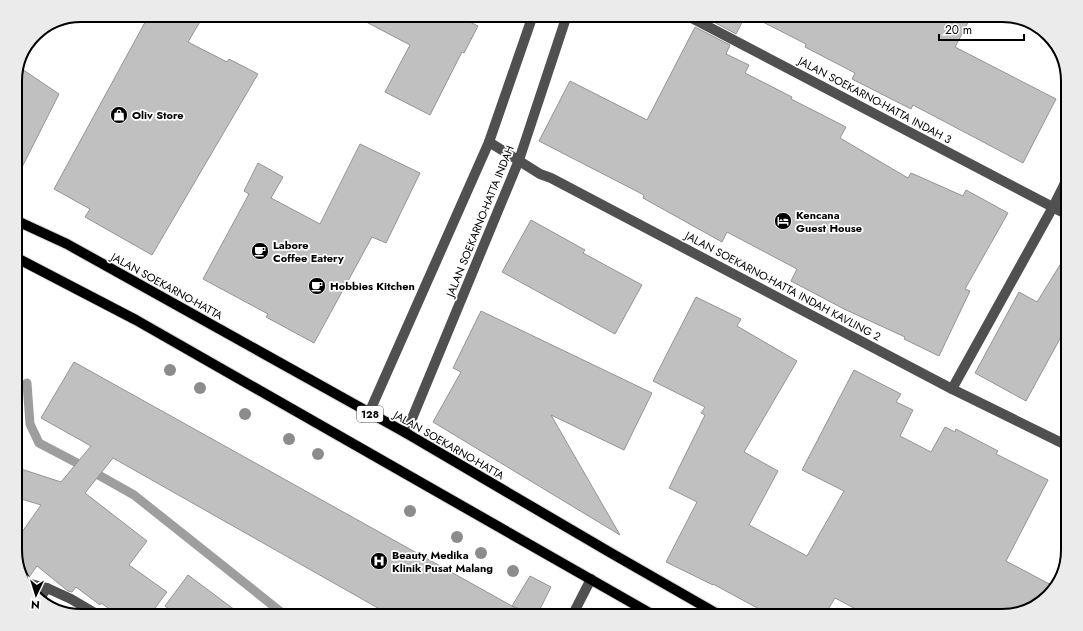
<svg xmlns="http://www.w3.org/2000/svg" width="1083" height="631" font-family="Jost,sans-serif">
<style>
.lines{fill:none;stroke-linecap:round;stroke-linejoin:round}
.stream{stroke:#9e9e9e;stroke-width:9}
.building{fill:#c0c0c0;stroke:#949494}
.major-casing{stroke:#dbdbdb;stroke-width:12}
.minor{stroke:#505050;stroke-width:10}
.major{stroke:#000;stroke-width:10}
.tree{fill:#8c8c8c}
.labels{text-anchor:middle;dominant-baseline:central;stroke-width:3.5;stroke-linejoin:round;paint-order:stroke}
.shield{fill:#fff;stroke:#4c4c4c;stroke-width:1}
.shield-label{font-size:10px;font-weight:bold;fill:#000}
.street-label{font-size:11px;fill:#000;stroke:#fff}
.poi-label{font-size:11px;font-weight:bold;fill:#000;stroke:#fff;text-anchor:start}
.rim{fill:none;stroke:#000;stroke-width:2}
</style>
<rect width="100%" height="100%" fill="#fff"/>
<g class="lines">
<!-- stream -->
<polyline class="stream" points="27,383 30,424 39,443 79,464 134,495 286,616"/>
</g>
<!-- building -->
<g class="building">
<polygon points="149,15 204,15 188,42 227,62 229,59 258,74 152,255 85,217 90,209 54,189"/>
<polygon points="353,15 456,15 478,26 464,53 462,52 430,115 385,92 410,45"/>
<polygon points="701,15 746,15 736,34"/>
<polygon points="749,15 972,15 955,47 1056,99 1023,163 913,105 911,109 852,79 855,73 805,47 806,44"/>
<polygon points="695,27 730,45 726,54 749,65 745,73 792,97 791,99 846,127 840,138 908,178 911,173 963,196 966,190 1008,213 965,289 970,291 939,356 904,339 905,337 844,309 791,281 797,269 727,232 722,242 643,198 644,195 539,141 570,81 647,120"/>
<polygon points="19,67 59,94 15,181 15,77"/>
<polygon points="360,144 420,173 386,243 372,237 314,343 266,317 268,314 203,279 249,194 244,191 258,163 283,177 271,198 320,224"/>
<polygon points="531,220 585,250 583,253 642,285 615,334 502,272"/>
<polygon points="1068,252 1068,324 1026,401 975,373 1019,292 1037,302"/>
<polygon points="696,297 741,319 737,326 797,361 744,452 778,471 749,525 807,556 844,491 802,470 854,370 901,394 896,402 913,410 900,436 931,452 945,427 955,432 956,429 998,451 996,454 1048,480 1006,561 1055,587 1035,607 1003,616 869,616 835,598 824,616 772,616 713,584 713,585 666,562 697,502 669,488 705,415 701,413 705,407 653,381"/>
<polygon points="481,311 652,393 624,450 551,415 620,535 433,422 461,372 453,368"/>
<polygon points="74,362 512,606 529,616 392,616 113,458 85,493 147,541 129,565 167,592 149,616 119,616 101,603 100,605 76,587 72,592 68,591 37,566 29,577 22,576 15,554 15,542 41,505 15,497 15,467 61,482 91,446 41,418"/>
<polygon points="188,575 243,616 178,616 165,606"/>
<polygon points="530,576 551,587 537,615 512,606"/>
</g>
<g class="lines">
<defs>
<g id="major">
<polyline points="15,220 67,244 406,433 611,553 721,616"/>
<polyline points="15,257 136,320 655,616"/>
</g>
</defs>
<!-- major casing -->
<use href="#major" class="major-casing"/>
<!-- minor -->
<g class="minor">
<polyline points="686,15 1068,215"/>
<polyline points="489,142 540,174 551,178 952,389 1068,446"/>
<polyline points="952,389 1053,207 1068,177"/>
<polyline points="369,413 489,142 533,15"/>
<polyline points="406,433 519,160 567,15"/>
<polyline points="23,582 47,588 71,599 100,616"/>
<polyline points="39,599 47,588"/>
<polyline points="572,616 591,579"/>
</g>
<!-- major -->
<use href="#major" class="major"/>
</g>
<!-- trees -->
<g class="tree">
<circle cx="170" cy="370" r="6"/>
<circle cx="200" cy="388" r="6"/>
<circle cx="245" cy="414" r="6"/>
<circle cx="289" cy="439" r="6"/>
<circle cx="318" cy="454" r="6"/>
<circle cx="410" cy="511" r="6"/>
<circle cx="457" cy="537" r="6"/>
<circle cx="481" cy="553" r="6"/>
<circle cx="513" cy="571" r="6"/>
</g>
<!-- icons -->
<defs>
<symbol id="shop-disc" viewBox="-11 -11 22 22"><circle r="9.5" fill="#000" stroke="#fff"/><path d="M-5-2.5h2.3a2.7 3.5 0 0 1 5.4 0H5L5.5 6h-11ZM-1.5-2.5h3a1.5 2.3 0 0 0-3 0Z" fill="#fff"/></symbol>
<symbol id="hotel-disc" viewBox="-11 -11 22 22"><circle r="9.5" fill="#000" stroke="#fff"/><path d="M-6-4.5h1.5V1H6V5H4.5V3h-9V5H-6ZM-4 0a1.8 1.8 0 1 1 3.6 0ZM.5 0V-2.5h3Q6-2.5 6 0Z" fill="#fff"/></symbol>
<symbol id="cafe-disc" viewBox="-11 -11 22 22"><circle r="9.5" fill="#000" stroke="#fff"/><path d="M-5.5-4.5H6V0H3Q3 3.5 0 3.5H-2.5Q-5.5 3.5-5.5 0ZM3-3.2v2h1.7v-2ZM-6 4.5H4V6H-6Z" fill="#fff"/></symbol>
<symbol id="hospital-disc" viewBox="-11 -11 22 22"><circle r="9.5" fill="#000" stroke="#fff"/><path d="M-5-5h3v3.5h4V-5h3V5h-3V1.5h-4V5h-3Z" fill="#fff"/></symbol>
</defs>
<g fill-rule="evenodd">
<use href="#shop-disc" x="109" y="105" width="20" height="20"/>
<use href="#hotel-disc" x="773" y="211" width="20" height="20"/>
<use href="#cafe-disc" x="250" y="241" width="20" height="20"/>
<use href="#cafe-disc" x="307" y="276" width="20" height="20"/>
<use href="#hospital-disc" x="369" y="551" width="20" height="20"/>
</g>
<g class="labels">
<!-- shield labels -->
<rect class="shield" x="357" y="406" width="26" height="16" rx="3"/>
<g class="shield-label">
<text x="370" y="414">128</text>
</g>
<!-- street labels -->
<g class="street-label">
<text transform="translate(875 100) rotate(28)">JALAN SOEKARNO-HATTA INDAH 3</text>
<text transform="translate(480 221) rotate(-68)">JALAN SOEKARNO-HATTA INDAH</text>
<text transform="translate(167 286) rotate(29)">JALAN SOEKARNO-HATTA</text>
<text transform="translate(783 286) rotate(28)">JALAN SOEKARNO-HATTA INDAH KAVLING 2</text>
<text transform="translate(449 445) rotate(30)">JALAN SOEKARNO-HATTA</text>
</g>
<!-- poi labels -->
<g class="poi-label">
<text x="132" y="115">Oliv Store</text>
<text x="796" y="215">Kencana<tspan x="796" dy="13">Guest House</tspan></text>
<text x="273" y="245">Labore<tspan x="273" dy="13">Coffee Eatery</tspan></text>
<text x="330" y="286">Hobbies Kitchen</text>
<text x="392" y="555">Beauty Medika<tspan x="392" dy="13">Klinik Pusat Malang</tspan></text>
</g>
</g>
<!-- crop -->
<path d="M0 0H1083V631H0ZM81 22H1002A59 59 0 0 1 1061 81V550A59 59 0 0 1 1002 609H81A59 59 0 0 1 22 550V81A59 59 0 0 1 81 22Z" fill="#ebebeb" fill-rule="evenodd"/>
<path class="rim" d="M81 22H1002A59 59 0 0 1 1061 81V550A59 59 0 0 1 1002 609H81A59 59 0 0 1 22 550V81A59 59 0 0 1 81 22Z"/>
<!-- north arrow -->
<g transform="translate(36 595) rotate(184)" stroke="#ffffff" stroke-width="3" paint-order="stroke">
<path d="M0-3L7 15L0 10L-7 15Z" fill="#000000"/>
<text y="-6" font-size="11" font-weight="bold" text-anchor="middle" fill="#000000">N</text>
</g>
<!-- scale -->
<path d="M939 34v6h85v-6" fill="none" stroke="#000000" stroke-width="2"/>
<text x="945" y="34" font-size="12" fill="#000000" stroke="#ffffff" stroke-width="3" paint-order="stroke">20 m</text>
</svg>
